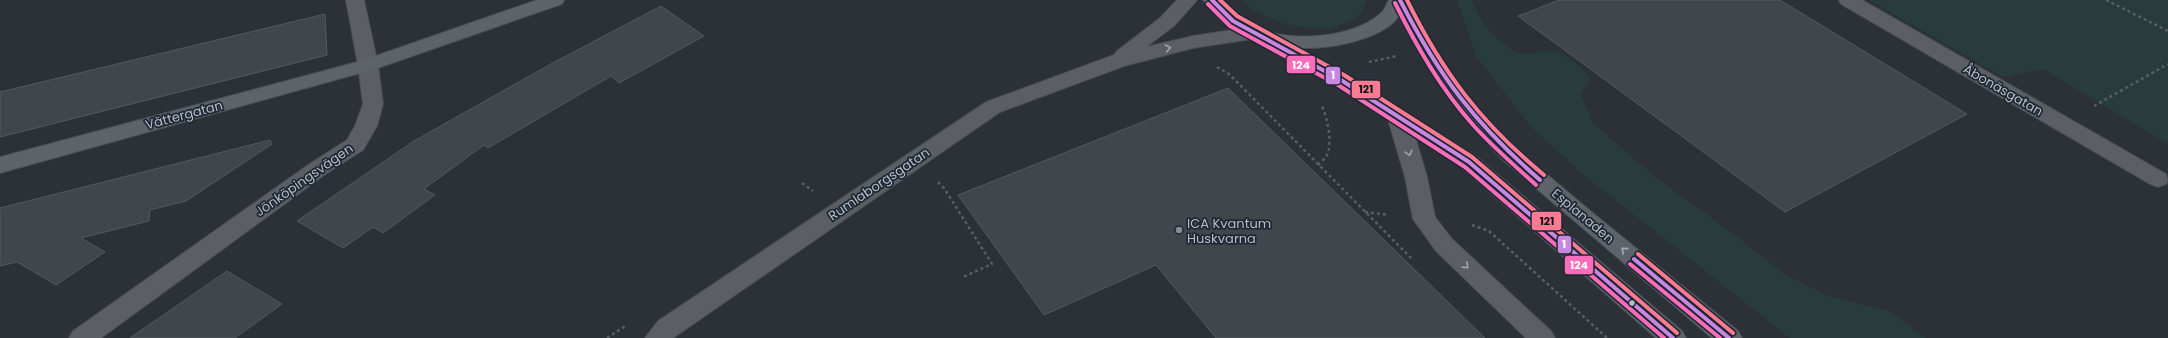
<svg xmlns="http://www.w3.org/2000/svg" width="2168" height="338" font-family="Poppins,sans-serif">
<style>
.green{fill:#283c3e}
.building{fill:#41464c;stroke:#53585f}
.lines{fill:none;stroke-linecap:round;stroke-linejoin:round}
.lane-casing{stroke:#484d52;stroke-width:2}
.street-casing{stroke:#484d52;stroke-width:2}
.secondary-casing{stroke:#484d52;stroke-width:2}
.path{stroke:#595e62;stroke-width:2.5;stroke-dasharray:3 3;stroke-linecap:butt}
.lane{fill:#5b5f65;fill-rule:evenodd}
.street{fill:#5b5f65;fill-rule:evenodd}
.secondary{fill:#5e636a;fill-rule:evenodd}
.bus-1-casing{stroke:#1e2732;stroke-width:7}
.bus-2-casing{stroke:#1e2732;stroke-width:7}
.bus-3-casing{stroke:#1e2732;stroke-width:7}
.bus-1{stroke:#c787e3;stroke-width:4}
.bus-2{stroke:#fb6dba;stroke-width:4}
.bus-3{stroke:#fe7a93;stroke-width:4}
.oneway{stroke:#9ea6af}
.oneway2{stroke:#a3abb5}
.poi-dot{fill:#848c95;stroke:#1e2732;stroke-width:1.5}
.bus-dot{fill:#b4bdc8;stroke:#1e2732;stroke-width:1.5}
.labels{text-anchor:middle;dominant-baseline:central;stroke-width:3.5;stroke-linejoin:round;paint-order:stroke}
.street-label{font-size:13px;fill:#b4bdc8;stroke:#1e2732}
.poi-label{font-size:13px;fill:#b4bdc8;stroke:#1e2732;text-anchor:start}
.line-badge{stroke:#1e2732;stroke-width:1.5}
.badge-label{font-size:11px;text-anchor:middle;font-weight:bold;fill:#fff}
.pale-badge-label{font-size:11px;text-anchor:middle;font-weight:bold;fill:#111}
</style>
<rect width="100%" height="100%" fill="#2b3137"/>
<!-- green -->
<g class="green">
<path d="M1242 0H1367C1364 5 1362 13 1358 16 1347 24 1332 28 1319 29 1300 30 1253 16 1242 0Z"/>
<path d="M1457 0H1471C1481 20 1494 42 1517 52 1527 56 1539 51 1550 51 1566 51 1583 68 1591 80L1580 93 1593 123 1655 177 1731 232 1783 273 1828 296 1889 311 1926 338H1790L1584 175 1531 127 1476 56Z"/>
<polygon points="1869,0 2168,0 2168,144 2043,69 2003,77"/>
</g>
<!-- building -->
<g class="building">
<polygon points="1559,0 1780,0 1967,114 1785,212 1518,16"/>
<polygon points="661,6 704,36 619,83 611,76 488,148 484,145 424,189 435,195 383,233 373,227 343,248 297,221 414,141 549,65"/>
<polygon points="325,14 327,55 0,137 0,92"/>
<polygon points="1228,88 1485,338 1216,338 1156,265 1044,315 958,195"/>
<polygon points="270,140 272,144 186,201 150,210 149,221 81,238 105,252 56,285 17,262 0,266 0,208"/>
<polygon points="227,271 282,304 235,338 130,338"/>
</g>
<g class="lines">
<defs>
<g id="lane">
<polygon points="1839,0 1862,0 2166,174 2168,181 2166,184 2158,187 2150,184 1841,4"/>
<polygon points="1398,109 1405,111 1409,116 1427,177 1435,217 1452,239 1551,331 1555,338 1526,338 1436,251 1413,219 1405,177 1387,116 1391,111"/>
</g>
<g id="street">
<polygon points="346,0 364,0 378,65 383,104 377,126 363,150 327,173 101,338 69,338 73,331 311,163 347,140 355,126 363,104 358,65"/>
<polygon points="1177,0 1197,0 1174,26 1146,47 1193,36 1252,27 1259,29 1262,33 1259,37 1252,39 1193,48 1124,66 1000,112 673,338 645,338 658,321 986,102 1114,55 1117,51 1160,18"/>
</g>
<g id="secondary">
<polygon points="537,0 564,0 562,4 375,69 0,173 0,157 361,61"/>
<path d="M1203 0H1222C1232 12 1244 22 1258 28 1291 43 1354 38 1381 13 1385 10 1386 4 1389 0H1409C1429 38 1450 75 1478 107 1512 148 1554 180 1594 214 1642 253 1690 292 1738 331L1742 338H1712L1504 161C1461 118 1427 70 1399 16 1381 41 1328 49 1299 48L1348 75 1477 157 1682 331 1686 338H1656L1461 167 1334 85 1262 43 1234 31 1219 19Z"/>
</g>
</defs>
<!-- lane casing -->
<use href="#lane" class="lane-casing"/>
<!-- street casing -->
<use href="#street" class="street-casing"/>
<!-- secondary casing -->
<use href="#secondary" class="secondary-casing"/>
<!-- path -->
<g class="path">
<polyline points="2106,0 2168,31"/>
<polyline points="1369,62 1397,56"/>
<polyline points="1217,67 1229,74 1411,258"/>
<polyline points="2094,106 2168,64"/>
<path d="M1318 165C1321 162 1325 159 1327 155 1333 142 1327 116 1321 104"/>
<polyline points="938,182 944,188 992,264 963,277"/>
<polyline points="802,183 813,191"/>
<polyline points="1365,212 1389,215"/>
<polyline points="1472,225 1489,231 1607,338"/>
<polyline points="607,338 627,325"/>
</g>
<!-- lane -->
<use href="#lane" class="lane"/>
<!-- street -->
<use href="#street" class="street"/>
<!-- secondary -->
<use href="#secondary" class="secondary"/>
<defs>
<g id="bus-1">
<polyline points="1212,0 1233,21 1341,80 1469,162 1673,338"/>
<path d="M1400 0C1439 76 1475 124 1540 180"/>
<polyline points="1634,259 1729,338"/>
</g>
<g id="bus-2">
<path d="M1395 3C1417 47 1441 89 1474 126 1493 147 1515 166 1536 185"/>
<polyline points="1208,4 1230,26 1338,85 1465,167 1664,338"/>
<polyline points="1630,264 1720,338"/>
</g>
<g id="bus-3">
<polyline points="1220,0 1237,16 1344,75 1472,157 1677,333"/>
<path d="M1407 0C1443 73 1481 123 1544 175"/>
<polyline points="1638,254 1733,333"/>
</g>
</defs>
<!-- bus-1 casing -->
<use href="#bus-1" class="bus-1-casing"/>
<!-- bus-2 casing -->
<use href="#bus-2" class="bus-2-casing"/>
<!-- bus-3 casing -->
<use href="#bus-3" class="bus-3-casing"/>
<!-- bus-1 -->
<use href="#bus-1" class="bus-1"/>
<!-- bus-2 -->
<use href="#bus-2" class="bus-2"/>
<!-- bus-3 -->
<use href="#bus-3" class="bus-3"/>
</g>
<!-- one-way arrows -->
<defs><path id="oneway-chevron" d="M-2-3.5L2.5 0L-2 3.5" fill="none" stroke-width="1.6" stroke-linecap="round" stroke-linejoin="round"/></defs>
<g class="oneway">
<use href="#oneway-chevron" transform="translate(1168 48) rotate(-13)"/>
<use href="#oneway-chevron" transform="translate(1409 153) rotate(74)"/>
<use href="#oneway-chevron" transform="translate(1466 266) rotate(44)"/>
</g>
<use class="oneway2" href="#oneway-chevron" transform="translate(1624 250) rotate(-140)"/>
<!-- markers -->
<circle class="poi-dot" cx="1179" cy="230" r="4"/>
<circle class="bus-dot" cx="1632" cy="303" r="3.5"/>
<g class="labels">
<!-- street labels -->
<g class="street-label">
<text transform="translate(2003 90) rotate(30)">Åbonäsgatan</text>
<text transform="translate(184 115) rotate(-15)">Vättergatan</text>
<text transform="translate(304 180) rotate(-35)">Jönköpingsvägen</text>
<text transform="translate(879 184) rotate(-34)">Rumlaborgsgatan</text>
<text transform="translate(1583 216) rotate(40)">Esplanaden</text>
</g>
<!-- poi labels -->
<g class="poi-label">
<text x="1187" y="223">ICA Kvantum<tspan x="1187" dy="15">Huskvarna</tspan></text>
</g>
</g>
<g class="line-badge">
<rect x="1286" y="55" width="30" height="19" rx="4" fill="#fb6dba"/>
<rect x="1325" y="66" width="16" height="19" rx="4" fill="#c787e3"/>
<rect x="1351" y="80" width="30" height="19" rx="4" fill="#fe7a93"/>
<rect x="1531" y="211" width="31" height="20" rx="4" fill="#fe7a93"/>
<rect x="1557" y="235" width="15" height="19" rx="4" fill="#c787e3"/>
<rect x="1564" y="255" width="30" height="20" rx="4" fill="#fb6dba"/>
</g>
<g class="badge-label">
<text x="1301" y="69">124</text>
<text x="1333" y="79">1</text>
<text x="1564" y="248">1</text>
<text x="1579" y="269">124</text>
</g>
<g class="pale-badge-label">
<text x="1366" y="93">121</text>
<text x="1547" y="225">121</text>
</g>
</svg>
